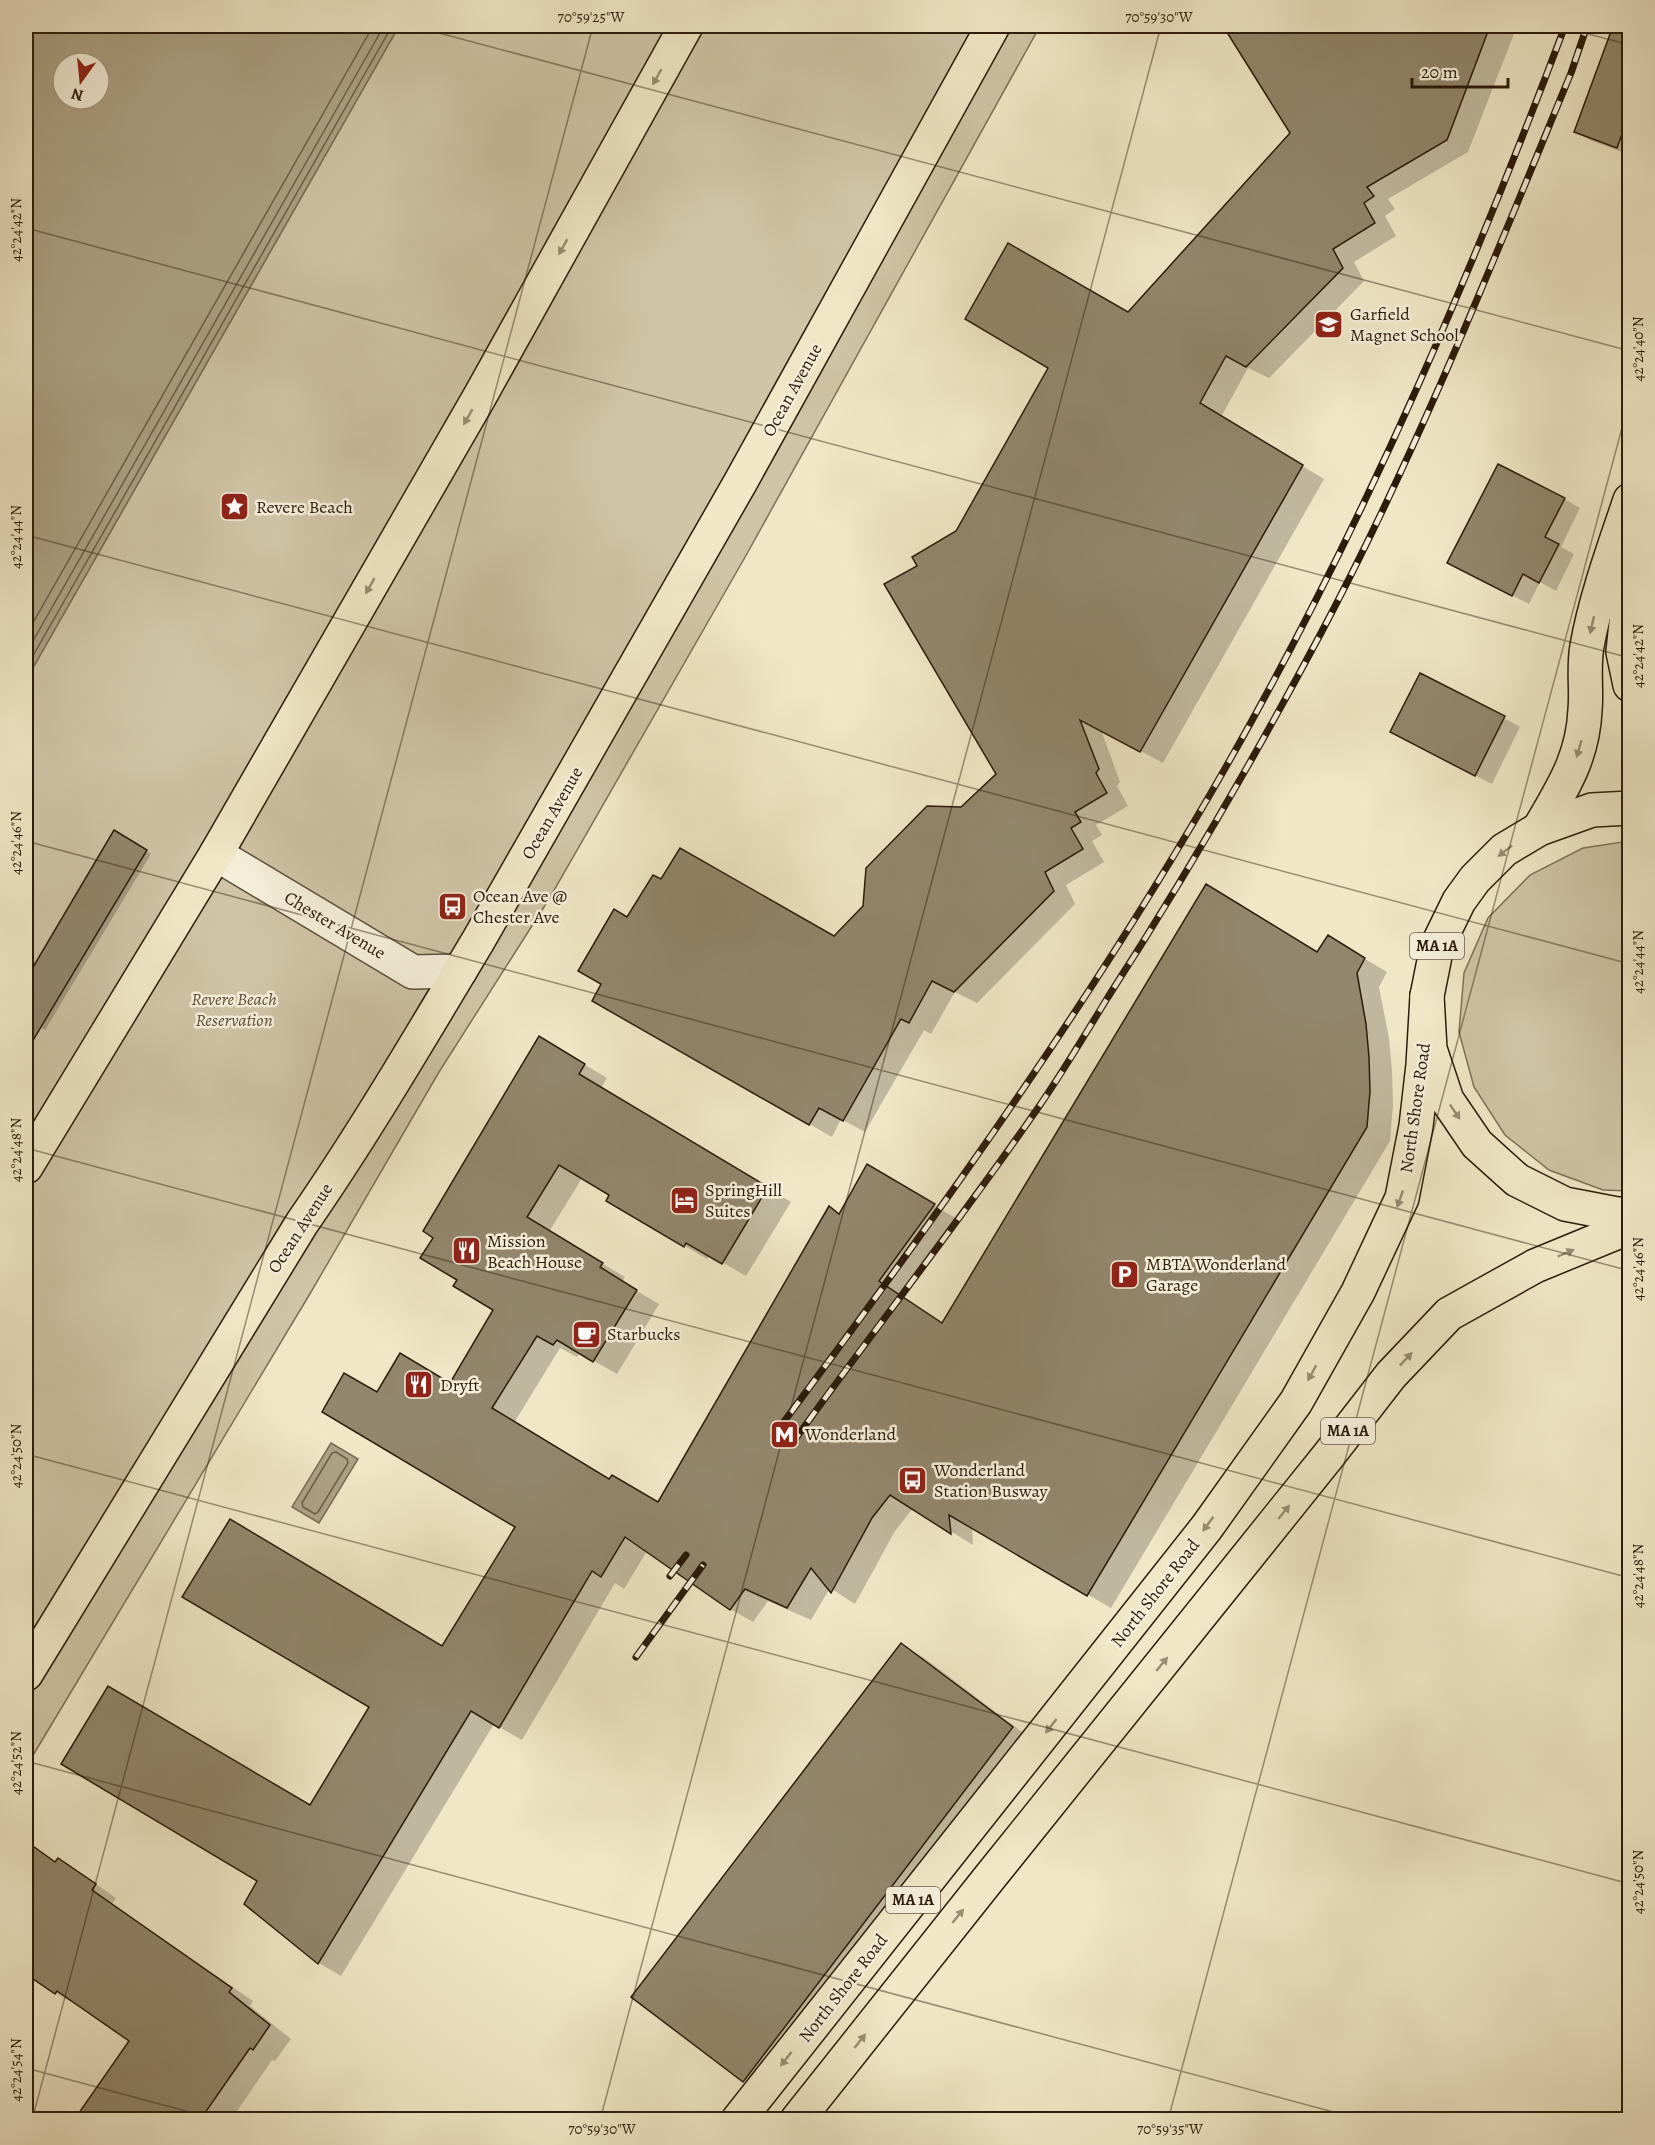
<svg xmlns="http://www.w3.org/2000/svg" width="1655" height="2145" font-family="Alegreya,serif">
<style>
.green{fill:#cfc4a6;stroke:#7e7058;stroke-width:1.5}
.water{fill:#ada286;stroke:#796c55;stroke-width:1.5;fill-rule:evenodd}
.shadow{fill:#0003}
.lines{fill:none;stroke-linecap:round;stroke-linejoin:round}
.shore{stroke:#6c5f48;stroke-width:1.5}
.building{fill:#92866c;stroke:#2c1c0b;stroke-width:1.5}
.minor-casing{stroke:#5d4f3a;stroke-width:36}
.major-casing{stroke:#2c1c0b;stroke-width:36}
.highway-casing{stroke:#2c1c0b;stroke-width:36}
.minor{stroke:#f5efda;stroke-width:33}
.major{stroke:#f0e7c6;stroke-width:33}
.highway{stroke:#f0e7c6;stroke-width:33}
.rail-casing{stroke:#2c1c0b;stroke-width:7}
.rail{stroke:#f5efda;stroke-width:4.5;stroke-dasharray:14;stroke-linecap:butt}
.oneway{fill:#988c72}
.ticks{fill:none;stroke:#2c1c0b;stroke-width:1.5;stroke-opacity:0.45}
.labels{text-anchor:middle;dominant-baseline:central;stroke-width:5;stroke-linejoin:round;paint-order:stroke}
.shield{fill:#f5efda;stroke:#685b49;stroke-width:1.5}
.shield-label{font-size:16px;font-weight:bold;fill:#2c1c0b}
.poi-label{font-size:18px;fill:#2c1c0b;stroke:#f5efda;text-anchor:start}
.street-label{font-size:18px;fill:#2c1c0b;stroke:#f5efda}
.park-label{font-size:18px;font-style:italic;fill:#5d4e3a;stroke:#f5efda}
.neatline{fill:none;stroke:#2c1c0b;stroke-width:2}
.ticks-label{font-size:15px;text-anchor:middle;fill:#2c1c0b}
</style>
<rect width="100%" height="100%" fill="#f0e7c6"/>
<filter id="stains"><feTurbulence type="fractalNoise" baseFrequency=".00333" numOctaves="4"/><feColorMatrix values="0 0 0 0 .2 0 0 0 0 .09 0 0 0 0 .02 0 0 0 .5 -.17"/></filter>
<radialGradient id="worn" r=".72"><stop offset=".6" stop-color="#630" stop-opacity="0"/><stop offset="1" stop-color="#630" stop-opacity=".3"/></radialGradient>
<!-- green -->
<g class="green">
<polygon points="399,26 1040,26 744,559 549,899 439,1072 311,1292 26,1767 26,680"/>
<polygon points="1629,841 1629,1191 1603,1190 1549,1170 1505,1135 1474,1087 1459,1032 1464,973 1488,918 1530,875 1583,848"/>
</g>
<!-- water -->
<g class="water">
<path d="M26 26H399L26 680ZM63 63H99V99H63Z"/>
<polygon points="331,1443 358,1459 319,1523 292,1507"/>
</g>
<!-- shadow -->
<g class="shadow">
<polygon points="1225,26 1517,26 1468,152 1388,199 1395,209 1385,216 1396,236 1354,262 1364,281 1269,378 1248,368 1221,417 1324,479 1163,763 1101,730 1120,782 1117,786 1128,806 1096,825 1102,835 1092,841 1104,862 1066,885 1075,904 977,1003 955,992 931,1034 924,1030 865,1132 841,1119 832,1137 594,1000 603,984 628,919 834,938 962,808 998,775 919,566 957,533 1129,314 1292,134"/>
<polygon points="1614,26 1630,26 1630,155 1592,141 1576,132"/>
<polygon points="1564,499 1580,508 1561,547 1574,554 1556,591 1540,582 1529,604 1465,572"/>
<polygon points="1504,718 1520,727 1492,784 1408,741"/>
<polygon points="115,832 151,854 45,1030 26,1018 26,982"/>
<polygon points="1328,937 1387,972 1379,987 1389,1038 1392,1071 1393,1105 1390,1141 1111,1608 972,1527 973,1545 913,1508 895,1531 855,1604 830,1588 811,1620 768,1601 753,1622 730,1609 647,1551 624,1589 615,1583 522,1740 494,1724 341,1976 319,1963 246,1904 311,1807 443,1647 517,1527 378,1394 450,1384 495,1309 459,1280 435,1237 540,1038 607,1078 601,1088 791,1202 746,1276 710,1255 707,1259 608,1201 611,1195 582,1178 549,1232 625,1277 622,1282 659,1304 617,1374 580,1353 577,1357 560,1348 514,1423 610,1480 658,1504 829,1208 841,1215 867,1166 957,1219 901,1295 944,1323 1318,953"/>
<polygon points="901,1645 923,1657 1034,1741 765,2093 743,2081"/>
<polygon points="26,1843 57,1862 58,1860 80,1873 116,1898 112,1904 253,2001 250,2006 291,2039 275,2061 272,2060 231,2120 76,2120 132,2040 79,2004 78,2006 56,1993 26,1972"/>
<polygon points="26,2111 37,2120 26,2120"/>
</g>
<g class="lines">
<!-- shore -->
<g class="shore">
<polyline points="26,635 373,26"/>
<polyline points="26,653 384,26"/>
<polyline points="26,668 392,26"/>
<polygon points="336,1452 347,1459 348,1463 318,1512 315,1514 303,1507 302,1503 332,1453"/>
</g>
</g>
<!-- building -->
<g class="building">
<polygon points="1223,26 1490,26 1447,140 1367,187 1374,196 1364,203 1375,223 1333,249 1343,268 1246,367 1226,356 1200,403 1303,465 1140,752 1080,720 1099,769 1096,773 1107,793 1075,812 1081,822 1071,828 1083,849 1045,872 1054,891 954,992 932,981 909,1023 901,1019 843,1121 819,1108 809,1125 592,1001 601,984 578,971 614,909 627,917 653,875 661,879 680,848 834,936 863,906 866,868 927,806 961,807 996,774 884,584 917,566 912,557 956,531 1048,368 965,319 1008,243 1128,312 1290,133"/>
<polygon points="1613,26 1629,26 1629,114 1617,148 1574,132"/>
<polygon points="1498,464 1565,498 1545,537 1559,544 1539,583 1523,574 1512,596 1447,563"/>
<polygon points="1420,673 1505,716 1475,776 1390,732"/>
<polygon points="114,830 147,850 26,1052 26,979"/>
<polygon points="1206,884 1317,952 1328,935 1365,958 1357,973 1366,1024 1369,1057 1370,1091 1367,1127 1087,1596 949,1515 951,1534 890,1495 872,1518 831,1593 811,1568 787,1608 745,1589 730,1610 625,1537 601,1577 592,1571 499,1728 471,1711 318,1964 244,1904 257,1881 61,1764 108,1686 310,1805 369,1707 182,1597 230,1519 442,1646 515,1527 322,1412 344,1373 377,1392 400,1353 450,1383 493,1310 453,1286 457,1280 420,1258 433,1238 423,1231 539,1036 585,1064 579,1074 768,1187 722,1264 686,1243 684,1247 606,1201 609,1195 559,1165 527,1217 603,1263 600,1267 637,1290 593,1362 557,1340 553,1345 537,1336 492,1408 609,1479 612,1475 658,1502 829,1206 839,1214 867,1164 935,1204 879,1281 942,1323"/>
<polygon points="901,1643 1013,1727 743,2082 631,1997"/>
<polygon points="26,1841 55,1862 58,1858 96,1884 92,1890 232,1988 229,1992 270,2025 253,2050 250,2048 200,2120 74,2120 129,2041 57,1991 55,1994 26,1974"/>
</g>
<g class="lines">
<defs>
<polyline id="minor" points="216,854 413,972 460,971"/>
<g id="major">
<polyline points="1630,584 1623,652 1630,685"/>
<path d="M1539 829C1562 789 1583 758 1585 710 1587 689 1583 668 1587 646 1596 596 1614 548 1630 500"/>
<polyline points="26,1167 216,854 480,396 686,26"/>
<path d="M26 1674 302 1223C365 1132 421 1036 478 941L740 483 993 26"/>
</g>
<g id="highway">
<polyline points="1630,808 1592,810 1539,829 1504,850 1475,879 1459,901 1437,946 1427,996 1430,1049 1447,1100 1477,1144 1517,1180 1565,1204 1617,1214 1630,1214"/>
<polyline points="738,2120 1207,1527 1296,1402 1358,1292 1402,1198 1416,1126 1423,1065 1427,996"/>
<polyline points="797,2120 990,1877 1329,1455 1391,1375 1449,1314 1535,1266 1630,1227"/>
</g>
</defs>
<!-- minor casing -->
<use href="#minor" class="minor-casing"/>
<!-- major casing -->
<use href="#major" class="major-casing"/>
<!-- highway casing -->
<use href="#highway" class="highway-casing"/>
<!-- minor -->
<use href="#minor" class="minor"/>
<!-- major -->
<use href="#major" class="major"/>
<!-- highway -->
<use href="#highway" class="highway"/>
<defs>
<g id="rail">
<path d="M774 1435C944 1207 1112 974 1250 724 1374 500 1475 265 1565 26"/>
<path d="M791 1445C873 1331 960 1221 1040 1105 1064 1070 1086 1033 1108 997 1184 879 1255 757 1321 633 1417 452 1493 262 1571 73L1587 26"/>
<polyline points="670,1576 686,1555"/>
<polyline points="636,1657 703,1565"/>
</g>
</defs>
<!-- rail casing -->
<use href="#rail" class="rail-casing"/>
<!-- rail -->
<use href="#rail" class="rail"/>
</g>
<!-- one-way arrows -->
<defs><path id="oneway-solid" d="M-6-.8H1V-3.2L6.5 0L1 3.2V.8H-6Z" transform="scale(1.5)"/></defs>
<g class="oneway">
<use href="#oneway-solid" transform="translate(657 77) rotate(119)"/>
<use href="#oneway-solid" transform="translate(563 247) rotate(119)"/>
<use href="#oneway-solid" transform="translate(468 417) rotate(120)"/>
<use href="#oneway-solid" transform="translate(370 586) rotate(120)"/>
<use href="#oneway-solid" transform="translate(1592 625) rotate(103)"/>
<use href="#oneway-solid" transform="translate(1579 749) rotate(106)"/>
<use href="#oneway-solid" transform="translate(1505 851) rotate(142)"/>
<use href="#oneway-solid" transform="translate(1455 1112) rotate(56)"/>
<use href="#oneway-solid" transform="translate(1400 1199) rotate(109)"/>
<use href="#oneway-solid" transform="translate(1566 1253) rotate(-23)"/>
<use href="#oneway-solid" transform="translate(1406 1359) rotate(-47)"/>
<use href="#oneway-solid" transform="translate(1312 1373) rotate(119)"/>
<use href="#oneway-solid" transform="translate(1284 1512) rotate(-51)"/>
<use href="#oneway-solid" transform="translate(1208 1524) rotate(126)"/>
<use href="#oneway-solid" transform="translate(1162 1664) rotate(-51)"/>
<use href="#oneway-solid" transform="translate(1051 1726) rotate(128)"/>
<use href="#oneway-solid" transform="translate(958 1916) rotate(-51)"/>
<use href="#oneway-solid" transform="translate(860 2041) rotate(-52)"/>
<use href="#oneway-solid" transform="translate(786 2059) rotate(128)"/>
</g>
<!-- ticks -->
<path class="ticks" d="M413 26 1630 351M1558 26 1630 45M26 228 1630 658M26 535 1630 964M26 841 1630 1271M26 1148 1630 1578M26 1454 1630 1884M26 1761 1363 2120M26 2068 219 2120M32 2120 593 26M600 2120 1161 26M1168 2120 1630 398"/>
<!-- icons -->
<defs>
<symbol id="school-square" viewBox="-11 -11 22 22"><rect x="-9" y="-9" width="18" height="18" rx="4" fill="#8f2418" stroke="#f5efda"/><path d="M0-5L7-2L0 1L-7-2ZM-4 1L0 2.5L4 1V4Q0 6-4 4Z" fill="#fff"/></symbol>
<symbol id="sight-square" viewBox="-11 -11 22 22"><rect x="-9" y="-9" width="18" height="18" rx="4" fill="#8f2418" stroke="#f5efda"/><path d="M0-6L1.8-2.2L6-1.7L2.9 1.2L3.7 5.4L0 3.3L-3.7 5.4L-2.9 1.2L-6-1.7L-1.8-2.2Z" fill="#fff"/></symbol>
<symbol id="bus-square" viewBox="-11 -11 22 22"><rect x="-9" y="-9" width="18" height="18" rx="4" fill="#8f2418" stroke="#f5efda"/><path d="M-5-6H5V4H4V6H2V4H-2V6H-4V4H-5ZM-3.5-4V0h7V-4ZM-3.5 1.2v1.5H-2V1.2ZM2 1.2v1.5H3.5V1.2Z" fill="#fff"/></symbol>
<symbol id="hotel-square" viewBox="-11 -11 22 22"><rect x="-9" y="-9" width="18" height="18" rx="4" fill="#8f2418" stroke="#f5efda"/><path d="M-6-4.5h1.5V1H6V5H4.5V3h-9V5H-6ZM-4 0a1.8 1.8 0 1 1 3.6 0ZM.5 0V-2.5h3Q6-2.5 6 0Z" fill="#fff"/></symbol>
<symbol id="restaurant-square" viewBox="-11 -11 22 22"><rect x="-9" y="-9" width="18" height="18" rx="4" fill="#8f2418" stroke="#f5efda"/><path d="M-5-6h1v4h1v-4h1v4h1v-4h1v5L-1.5 .5V6h-2V.5L-5-1ZM5-6V6H3V1.5H1.5Q1.5-4 5-6Z" fill="#fff"/></symbol>
<symbol id="parking-square" viewBox="-11 -11 22 22"><rect x="-9" y="-9" width="18" height="18" rx="4" fill="#8f2418" stroke="#f5efda"/><path d="M-3.5-5.5H1a3.5 3.5 0 0 1 0 7H-1V5.5H-3.5ZM-1-3.4V-.6H.8a1.4 1.4 0 0 0 0-2.8Z" fill="#fff"/></symbol>
<symbol id="cafe-square" viewBox="-11 -11 22 22"><rect x="-9" y="-9" width="18" height="18" rx="4" fill="#8f2418" stroke="#f5efda"/><path d="M-5.5-4.5H6V0H3Q3 3.5 0 3.5H-2.5Q-5.5 3.5-5.5 0ZM3-3.2v2h1.7v-2ZM-6 4.5H4V6H-6Z" fill="#fff"/></symbol>
<symbol id="metro-square" viewBox="-11 -11 22 22"><rect x="-9" y="-9" width="18" height="18" rx="4" fill="#8f2418" stroke="#f5efda"/><path d="M-5.5 5V-5H-3L0 0L3-5H5.5V5H3V-.5L0 4L-3-.5V5Z" fill="#fff"/></symbol>
</defs>
<g fill-rule="evenodd">
<use href="#school-square" x="1312" y="308" width="33" height="33"/>
<use href="#sight-square" x="218" y="490" width="33" height="33"/>
<use href="#bus-square" x="436" y="890" width="33" height="33"/>
<use href="#hotel-square" x="668" y="1184" width="33" height="33"/>
<use href="#restaurant-square" x="450" y="1234" width="33" height="33"/>
<use href="#parking-square" x="1108" y="1258" width="33" height="33"/>
<use href="#cafe-square" x="570" y="1318" width="33" height="33"/>
<use href="#restaurant-square" x="402" y="1368" width="33" height="33"/>
<use href="#metro-square" x="768" y="1418" width="33" height="33"/>
<use href="#bus-square" x="896" y="1464" width="33" height="33"/>
</g>
<g class="labels">
<!-- shield labels -->
<g class="shield">
<rect x="1410" y="933" width="54" height="26" rx="4.5"/>
<rect x="1321" y="1418" width="54" height="26" rx="4.5"/>
<rect x="886" y="1887" width="54" height="26" rx="4.5"/>
</g>
<g class="shield-label">
<text x="1437" y="946">MA 1A</text>
<text x="1348" y="1431">MA 1A</text>
<text x="913" y="1900">MA 1A</text>
</g>
<!-- poi labels -->
<g class="poi-label">
<text x="1350" y="314">Garfield<tspan x="1350" dy="21">Magnet School</tspan></text>
<text x="256" y="507">Revere Beach</text>
<text x="473" y="896">Ocean Ave @<tspan x="473" dy="21">Chester Ave</tspan></text>
<text x="705" y="1190">SpringHill<tspan x="705" dy="21">Suites</tspan></text>
<text x="487" y="1241">Mission<tspan x="487" dy="21">Beach House</tspan></text>
<text x="1146" y="1264">MBTA Wonderland<tspan x="1146" dy="21">Garage</tspan></text>
<text x="607" y="1334">Starbucks</text>
<text x="440" y="1385">Dryft</text>
<text x="805" y="1434">Wonderland</text>
<text x="934" y="1470">Wonderland<tspan x="934" dy="21">Station Busway</tspan></text>
</g>
<!-- street labels -->
<g class="street-label">
<text transform="translate(792 390) rotate(-61)">Ocean Avenue</text>
<text transform="translate(552 813) rotate(-60)">Ocean Avenue</text>
<text transform="translate(335 925) rotate(31)">Chester Avenue</text>
<text transform="translate(1415 1108) rotate(-82)">North Shore Road</text>
<text transform="translate(300 1228) rotate(-57)">Ocean Avenue</text>
<text transform="translate(1155 1593) rotate(-52)">North Shore Road</text>
<text transform="translate(843 1988) rotate(-52)">North Shore Road</text>
</g>
<!-- park labels -->
<g class="park-label">
<text x="234" y="999">Revere Beach<tspan x="234" dy="21">Reservation</tspan></text>
</g>
</g>
<!-- margin -->
<rect width="1655" height="2145" fill="none" stroke="#f0e7c6" stroke-width="66"/>
<!-- north arrow -->
<g transform="translate(81 81) rotate(195)"><circle r="28" fill="#f5efda" stroke="#a59b87" stroke-width="1.5"/>
<path d="M0-4.5L10 22L0 15L-10 22Z" fill="#8f2418"/>
<text y="-9" font-size="16" font-weight="bold" text-anchor="middle" fill="#2c1c0b">N</text>
</g>
<!-- scale -->
<path d="M1412 78v9h96v-9" fill="none" stroke="#2c1c0b" stroke-width="3"/>
<text x="1421" y="78" font-size="18" fill="#2c1c0b" stroke="#f5efda" stroke-width="4.5" paint-order="stroke">20 m</text>
<rect x="33" y="33" width="1589" height="2079" class="neatline"/>
<g class="ticks-label">
<text x="591" y="22">70°59'25"W</text>
<text x="1159" y="22">70°59'30"W</text>
<text transform="translate(16 230) rotate(-90)" y="5">42°24'42"N</text>
<text transform="translate(1638 349) rotate(-90)" y="5">42°24'40"N</text>
<text transform="translate(16 537) rotate(-90)" y="5">42°24'44"N</text>
<text transform="translate(1638 656) rotate(-90)" y="5">42°24'42"N</text>
<text transform="translate(16 843) rotate(-90)" y="5">42°24'46"N</text>
<text transform="translate(1638 962) rotate(-90)" y="5">42°24'44"N</text>
<text transform="translate(16 1150) rotate(-90)" y="5">42°24'48"N</text>
<text transform="translate(1638 1269) rotate(-90)" y="5">42°24'46"N</text>
<text transform="translate(16 1456) rotate(-90)" y="5">42°24'50"N</text>
<text transform="translate(1638 1576) rotate(-90)" y="5">42°24'48"N</text>
<text transform="translate(16 1763) rotate(-90)" y="5">42°24'52"N</text>
<text transform="translate(1638 1882) rotate(-90)" y="5">42°24'50"N</text>
<text transform="translate(16 2070) rotate(-90)" y="5">42°24'54"N</text>
<text x="602" y="2134">70°59'30"W</text>
<text x="1170" y="2134">70°59'35"W</text>
</g>
<rect width="100%" height="100%" filter="url(#stains)"/>
<rect width="100%" height="100%" fill="url(#worn)"/>
</svg>
